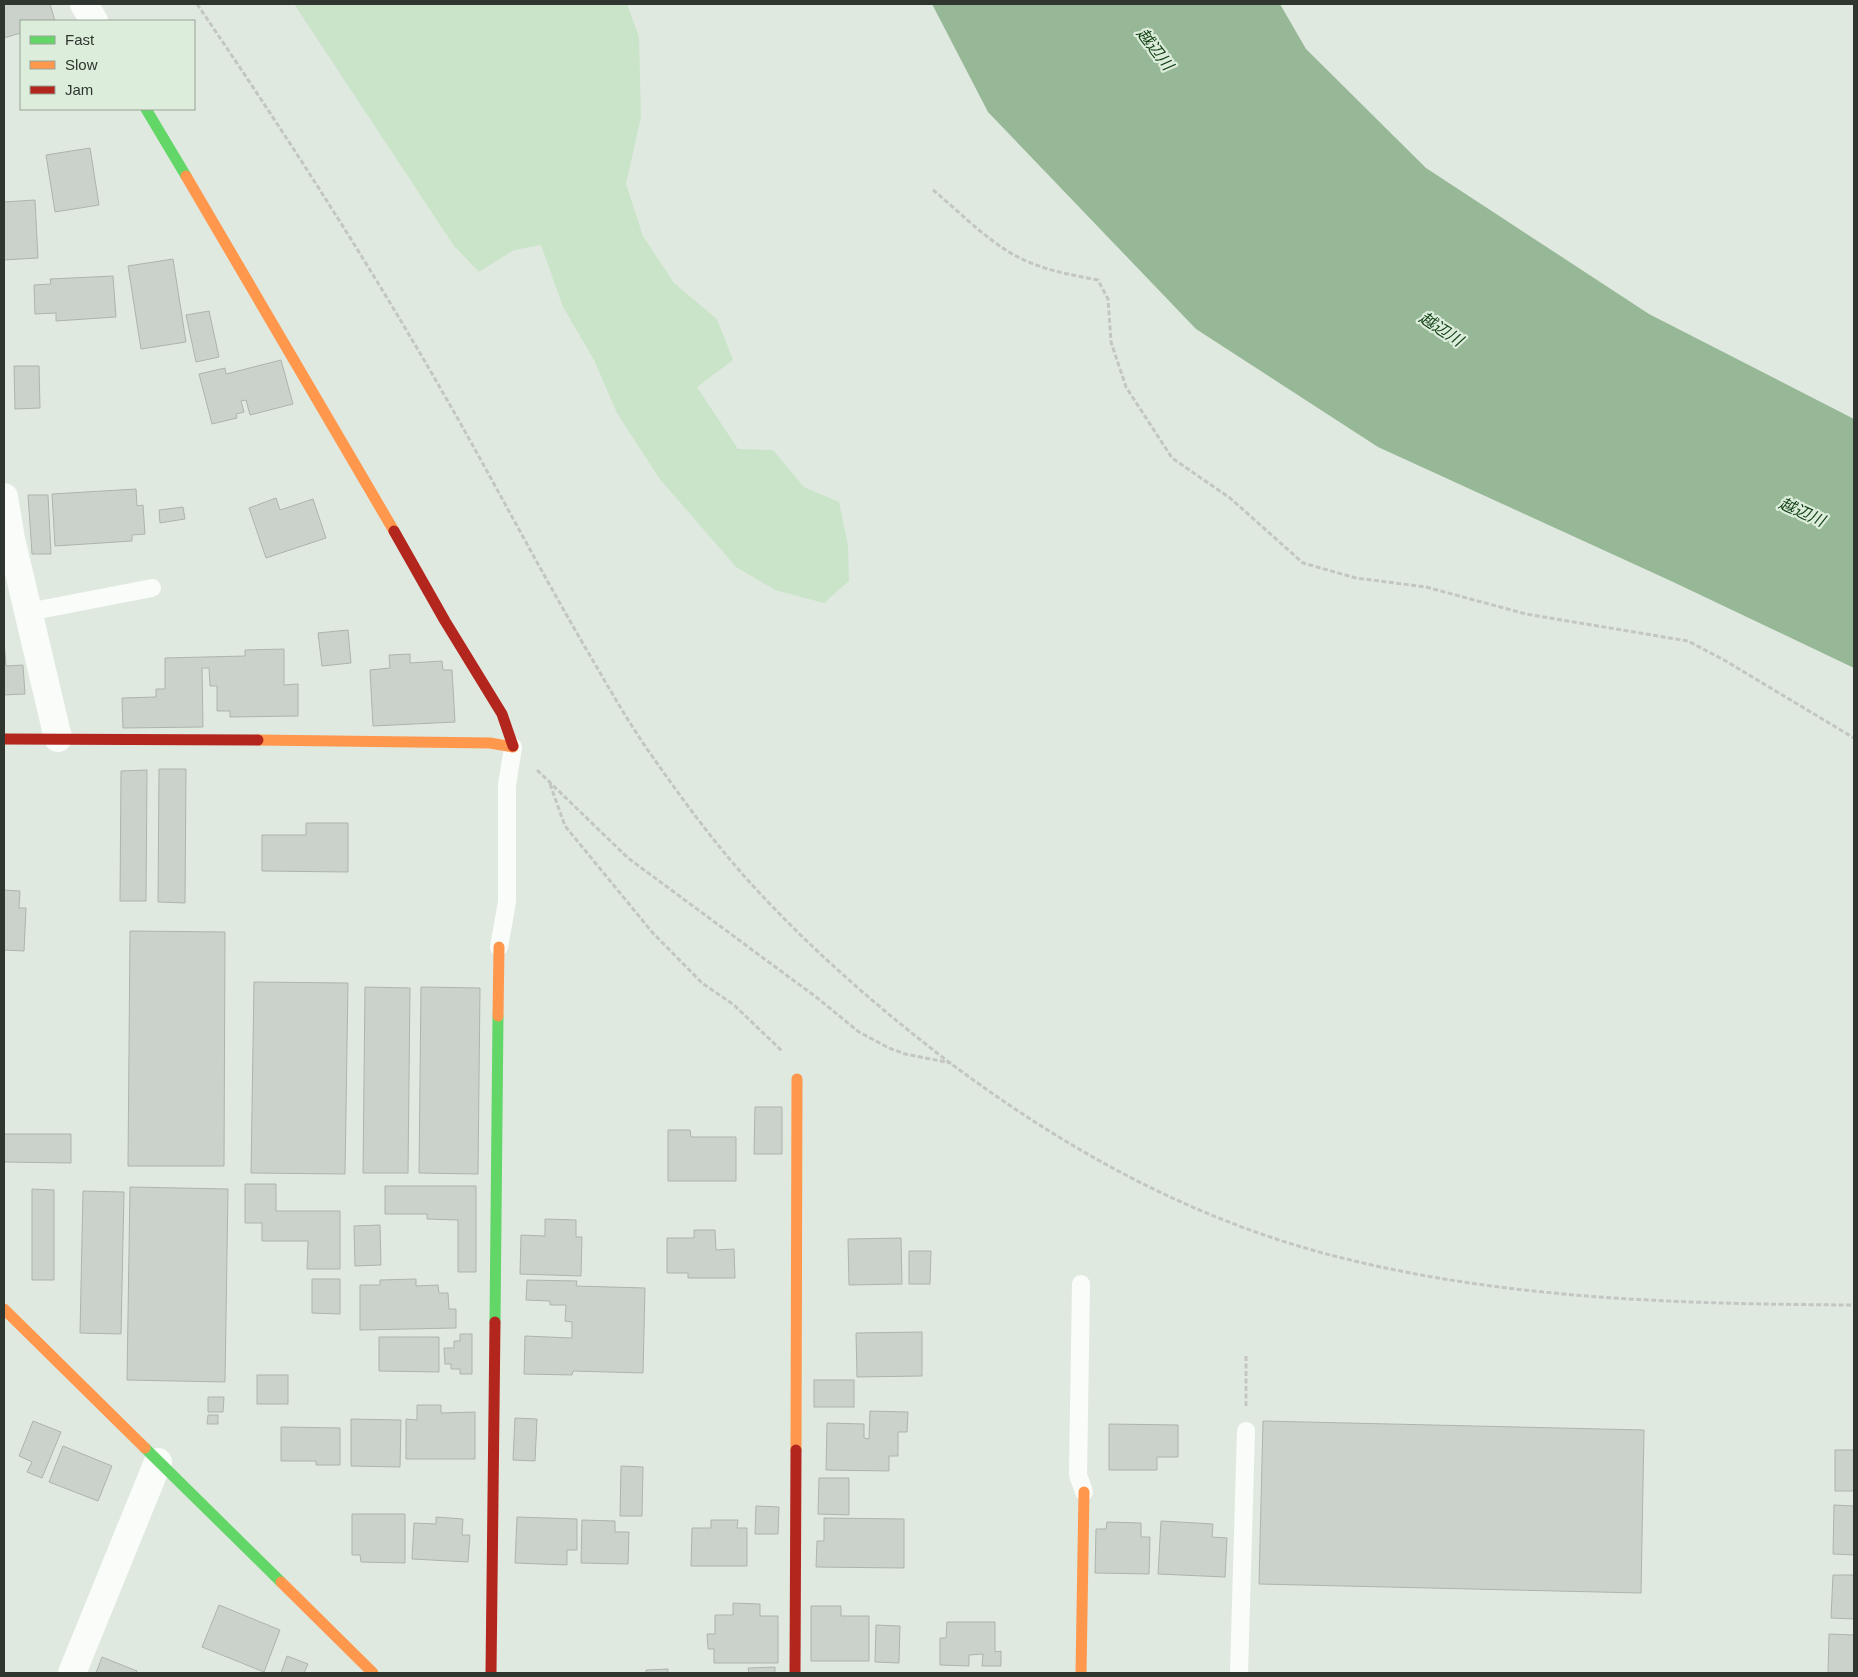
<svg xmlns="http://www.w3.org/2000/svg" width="1858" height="1677" font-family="Arial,'Noto Sans JP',sans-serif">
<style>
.green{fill:#cae4c9}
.water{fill:#96b896}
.building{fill:#cbd1cb;stroke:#adb4ad}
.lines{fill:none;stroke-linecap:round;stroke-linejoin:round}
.path{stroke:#c3c6c3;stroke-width:3;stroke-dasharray:5 2.5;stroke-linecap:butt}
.lane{stroke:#fafcfa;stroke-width:18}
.street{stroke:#fafcfa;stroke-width:28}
.fast{stroke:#63d668;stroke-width:11}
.slow{stroke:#ff974d;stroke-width:11}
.jam{stroke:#b3261e;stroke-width:11}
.labels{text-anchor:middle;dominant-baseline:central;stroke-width:4.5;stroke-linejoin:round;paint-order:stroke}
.water-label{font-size:16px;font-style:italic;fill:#0f3e12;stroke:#ddeddc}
</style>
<rect width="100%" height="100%" fill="#e0e9e0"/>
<!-- green -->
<polygon class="green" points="294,4 627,4 639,37 641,117 626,184 643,236 674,283 717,319 733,360 697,387 738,449 773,450 804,487 839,502 848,546 849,581 824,603 775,590 736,567 659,478 617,413 594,360 563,307 541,245 514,250 479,272 454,246"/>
<!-- water -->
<polygon class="water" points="932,4 1280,4 1306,49 1426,168 1649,314 1854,419 1854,668 1671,581 1378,447 1196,329 988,112"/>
<!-- building -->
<g class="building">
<polygon points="4,4 50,4 55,21 21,21 21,33 4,38"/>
<polygon points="90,148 99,205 55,212 46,155"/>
<polygon points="35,200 38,258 4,260 4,202"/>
<polygon points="173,259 186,342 141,349 128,266"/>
<polygon points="113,276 116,317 56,321 56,313 35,314 34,285 51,284 50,279"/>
<polygon points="209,311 219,357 196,362 186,315"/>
<polygon points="281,360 293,404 250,415 246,400 241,401 244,412 236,414 237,418 212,424 199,374 225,368 226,374"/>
<polygon points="14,366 39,366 40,408 15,409"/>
<polygon points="136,489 137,506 143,505 145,534 132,535 132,541 55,546 52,494"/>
<polygon points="28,495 48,495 51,554 32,554"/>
<polygon points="276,498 280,510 313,499 326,538 266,558 249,508"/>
<polygon points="183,507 185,519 160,523 159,510"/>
<polygon points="348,630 351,663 322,666 318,633"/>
<polygon points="4,641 6,666 23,665 25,694 4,695"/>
<polygon points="284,649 284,685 298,684 298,716 230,717 230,711 217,711 217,686 210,686 209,668 202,668 203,727 123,728 122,698 156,697 156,689 165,689 165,658 245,656 245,650"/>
<polygon points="410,654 410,663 442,661 443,670 452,670 455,722 373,726 370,670 390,668 389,655"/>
<polygon points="159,769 186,769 185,903 158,902"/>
<polygon points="147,770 146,901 120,901 121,771"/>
<polygon points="306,823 348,823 348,872 262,871 262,835 306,835"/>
<polygon points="4,890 20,891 19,908 26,908 24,951 4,950"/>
<polygon points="130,931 225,932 224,1166 128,1166"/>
<polygon points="254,982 348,983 345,1174 251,1173"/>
<polygon points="365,987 410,988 408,1173 363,1173"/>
<polygon points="421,987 480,988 478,1174 419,1173"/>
<polygon points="755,1107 782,1107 782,1154 754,1154"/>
<polygon points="668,1130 690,1130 691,1137 736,1137 736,1181 668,1181"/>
<polygon points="4,1134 71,1134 71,1163 4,1162"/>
<polygon points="245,1184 276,1184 276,1211 340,1211 340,1269 307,1269 308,1241 262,1241 262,1223 245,1223"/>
<polygon points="385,1186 476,1186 476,1272 458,1272 458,1220 427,1219 427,1214 385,1214"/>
<polygon points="130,1187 228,1189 225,1382 127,1380"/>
<polygon points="32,1189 54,1190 54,1280 32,1280"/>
<polygon points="83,1191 124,1192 121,1334 80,1333"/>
<polygon points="545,1219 576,1220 576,1237 582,1237 581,1276 520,1274 521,1235 545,1236"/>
<polygon points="380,1225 381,1265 355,1266 354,1226"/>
<polygon points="694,1230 715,1230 716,1250 734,1249 735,1278 688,1278 688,1273 667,1273 667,1238 694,1238"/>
<polygon points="901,1238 902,1284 849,1285 848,1239"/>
<polygon points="909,1251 931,1251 930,1284 909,1284"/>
<polygon points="312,1279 340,1279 340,1314 312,1313"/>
<polygon points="416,1279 416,1286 438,1285 439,1293 448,1293 449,1309 456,1309 456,1328 360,1330 360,1285 380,1285 380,1280"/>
<polygon points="527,1280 577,1281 576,1286 645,1288 643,1373 573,1371 572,1375 524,1374 525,1336 572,1338 572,1322 565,1321 566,1305 550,1305 550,1301 526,1300"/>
<polygon points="922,1332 922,1376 857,1377 856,1333"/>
<polygon points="460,1334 472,1334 472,1374 460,1374 460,1369 451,1369 451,1364 445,1364 444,1348 454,1348 454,1341 460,1341"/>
<polygon points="379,1337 439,1337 439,1372 379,1371"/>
<rect x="257" y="1375" width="31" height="29"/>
<rect x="814" y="1380" width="40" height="27"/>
<polygon points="208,1397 224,1397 223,1412 208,1412"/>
<polygon points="417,1405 441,1405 441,1413 475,1412 475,1459 406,1459 406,1419 417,1420"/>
<polygon points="870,1411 908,1412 907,1432 898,1432 898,1456 889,1456 889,1471 826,1470 827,1423 864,1424 864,1438 869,1439"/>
<polygon points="208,1415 218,1415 218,1424 207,1424"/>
<polygon points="515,1418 537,1419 535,1461 513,1460"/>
<polygon points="351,1419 401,1420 400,1467 351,1466"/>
<polygon points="33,1421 61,1432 42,1478 27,1472 32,1462 19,1456"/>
<polygon points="1263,1421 1644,1430 1641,1593 1259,1584"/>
<polygon points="1109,1424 1178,1425 1178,1457 1157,1457 1157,1470 1109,1470"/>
<polygon points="281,1427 340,1428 340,1465 316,1465 316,1461 281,1461"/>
<polygon points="63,1446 112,1466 98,1501 49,1482"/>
<rect x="1835" y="1450" width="19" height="41"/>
<polygon points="621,1466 643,1467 642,1516 620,1516"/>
<polygon points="819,1478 849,1478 849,1515 818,1514"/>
<polygon points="1834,1505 1854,1506 1854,1555 1833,1554"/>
<polygon points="756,1506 779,1507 778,1534 755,1534"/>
<polygon points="352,1514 405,1514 405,1563 361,1562 360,1555 352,1555"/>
<polygon points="436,1517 463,1519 462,1535 470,1535 468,1562 412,1559 414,1523 436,1524"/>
<polygon points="517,1517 577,1519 577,1550 567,1550 567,1565 515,1563"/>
<polygon points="824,1518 904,1519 904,1568 816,1567 817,1541 824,1541"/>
<polygon points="582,1520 615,1521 615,1532 629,1532 628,1564 581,1563"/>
<polygon points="711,1520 738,1520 737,1528 747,1528 747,1566 691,1566 692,1528 711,1528"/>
<polygon points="1161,1521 1213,1524 1212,1537 1227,1538 1225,1577 1158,1574"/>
<polygon points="1107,1522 1141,1523 1141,1537 1150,1537 1149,1574 1095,1573 1096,1529 1106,1529"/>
<polygon points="1833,1575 1854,1575 1854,1619 1831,1618"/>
<polygon points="733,1603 760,1604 760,1616 778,1616 778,1663 714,1663 714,1649 708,1649 707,1634 715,1634 715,1615 733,1615"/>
<polygon points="219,1605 280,1630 264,1672 202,1647"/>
<polygon points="811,1606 841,1606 841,1616 869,1616 869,1661 811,1661"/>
<polygon points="947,1622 995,1622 995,1652 1001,1651 1001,1666 982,1666 983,1654 969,1655 969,1666 940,1665 940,1638 946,1638"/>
<polygon points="876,1625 900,1626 899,1663 875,1662"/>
<polygon points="1829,1634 1854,1635 1854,1673 1828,1673"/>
<polygon points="287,1656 308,1664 304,1673 281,1673"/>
<polygon points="102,1657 137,1671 136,1673 96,1673"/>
<polygon points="775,1667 775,1673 749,1673 748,1668"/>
<polygon points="668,1669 668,1673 646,1673 646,1670"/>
</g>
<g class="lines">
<!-- path -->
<g class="path">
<path d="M197 4C291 142 381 282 463 428 504 501 543 575 585 647 608 686 630 726 657 763 687 806 720 850 755 888 812 950 875 1005 941 1056 1054 1142 1175 1211 1312 1250 1487 1299 1673 1304 1854 1305"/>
<path d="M933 190C961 213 991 245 1024 260 1048 271 1072 275 1098 280L1108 299 1111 342 1126 387 1172 458 1230 498 1303 563 1356 578 1426 587 1526 614 1688 641 1724 660 1854 738"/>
<polyline points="537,770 628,858 816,997 859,1032 889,1048 905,1054 951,1063"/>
<polyline points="550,784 565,826 652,932 702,983 734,1005 782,1051"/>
<polyline points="1246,1406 1246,1355"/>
</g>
<!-- lane -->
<g class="lane">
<polyline points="28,612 152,588"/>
<polyline points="499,947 507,902 507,785 513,747"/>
<polyline points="1081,1284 1078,1475 1084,1492"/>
<polyline points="1239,1673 1246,1431"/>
</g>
<!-- street -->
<g class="street">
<polyline points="84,4 94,21"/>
<polyline points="4,497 11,539 58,738"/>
<polyline points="72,1673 158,1462"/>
</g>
<!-- fast -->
<g class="fast">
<polyline points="146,109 186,176"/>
<polyline points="495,1322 498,1016"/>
<polyline points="145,1448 281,1582"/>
</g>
<!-- slow -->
<g class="slow">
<polyline points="186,176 394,531"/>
<polyline points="258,740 490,743 513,747 513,746"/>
<polyline points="498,1016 499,947"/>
<polyline points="4,1309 145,1448"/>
<polyline points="796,1450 797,1079"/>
<polyline points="281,1582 373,1673"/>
<polyline points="1081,1673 1084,1492"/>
</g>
<!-- jam -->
<g class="jam">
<polyline points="394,531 445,621 502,714 513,746"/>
<polyline points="4,739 258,740"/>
<polyline points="491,1673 495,1322"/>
<polyline points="795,1673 796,1450"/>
</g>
</g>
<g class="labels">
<!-- water labels -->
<g class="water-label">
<text transform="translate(1155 49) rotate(52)">越辺川</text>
<text transform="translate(1441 329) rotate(33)">越辺川</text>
<text transform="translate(1802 512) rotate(24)">越辺川</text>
</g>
</g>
<!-- border -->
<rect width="1858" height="1677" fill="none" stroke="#2f352f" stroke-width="10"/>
<!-- legend -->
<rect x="20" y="20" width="175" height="90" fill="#ddeddc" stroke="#97a397"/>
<rect x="30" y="36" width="25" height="8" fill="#63d668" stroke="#97a397"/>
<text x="65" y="45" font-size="15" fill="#2f352f">Fast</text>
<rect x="30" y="61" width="25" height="8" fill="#ff974d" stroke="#97a397"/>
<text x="65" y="70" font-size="15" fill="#2f352f">Slow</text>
<rect x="30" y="86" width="25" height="8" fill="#b3261e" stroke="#97a397"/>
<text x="65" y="95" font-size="15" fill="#2f352f">Jam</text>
</svg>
